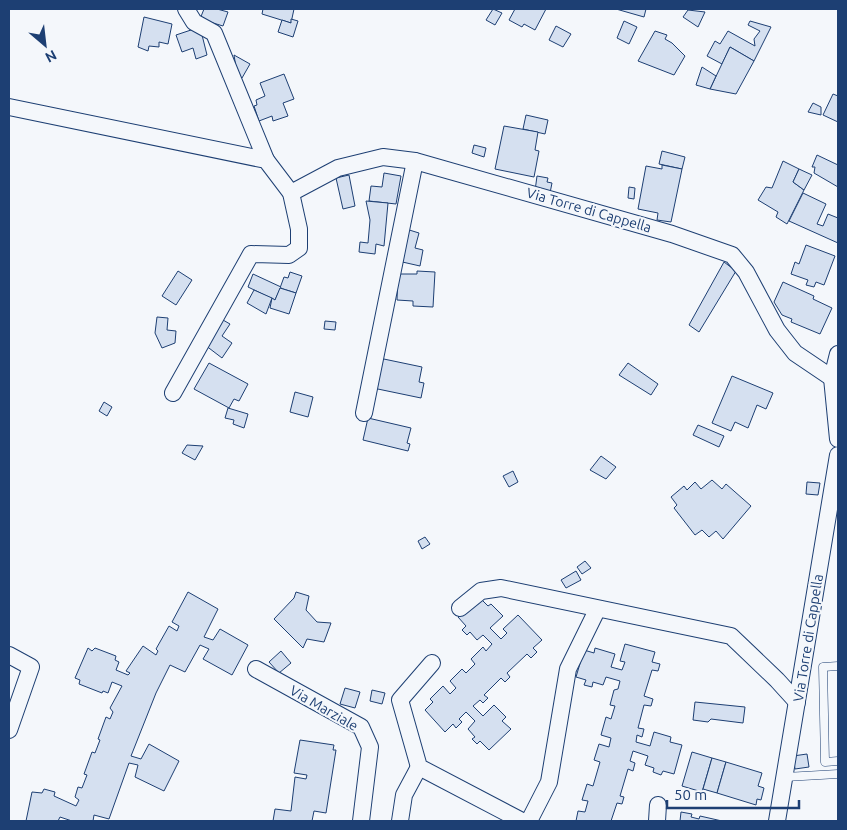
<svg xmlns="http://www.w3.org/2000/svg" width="847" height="830" font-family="Ubuntu,sans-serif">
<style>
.building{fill:#d5e0f0;stroke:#1d3f73}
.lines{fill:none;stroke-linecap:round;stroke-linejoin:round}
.lane-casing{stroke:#1d3f73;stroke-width:9}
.street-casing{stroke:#1d3f73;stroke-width:18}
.lane{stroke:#f4f7fb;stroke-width:8}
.street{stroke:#f4f7fb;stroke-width:16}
.labels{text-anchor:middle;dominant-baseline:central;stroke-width:4;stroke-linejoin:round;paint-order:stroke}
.street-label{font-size:14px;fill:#1d3f73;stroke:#f4f7fb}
</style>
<rect width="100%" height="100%" fill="#f4f7fb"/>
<!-- building -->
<g class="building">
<polygon points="204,9 217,9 228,12 223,26 200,19"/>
<polygon points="263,9 294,9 291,23 262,14"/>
<polygon points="493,9 502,13 495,25 486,20"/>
<polygon points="515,9 546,9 535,30 524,24 522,27 509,20"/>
<polygon points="616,9 646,9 644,17"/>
<polygon points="688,10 705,12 698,27 683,17"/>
<polygon points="144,17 172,24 168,44 159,42 159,47 149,46 148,51 138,47"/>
<polygon points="291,19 298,21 293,37 278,32 282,20 291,23"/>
<polygon points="624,21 637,27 629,44 617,38"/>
<polygon points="750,21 771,27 754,61 730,47 722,64 707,56 715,41 720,44 728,31 755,46 754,39 760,31 748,25"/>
<polygon points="556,26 571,34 563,47 549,40"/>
<polygon points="200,27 207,55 196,59 193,48 182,52 176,35"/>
<polygon points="655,31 667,35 665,39 672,43 685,56 674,75 638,61"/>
<polygon points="730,47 754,61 736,94 710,89"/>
<polygon points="234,55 250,64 242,78 237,74"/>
<polygon points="702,67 716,76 710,89 696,85"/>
<polygon points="284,74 294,99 283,103 288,116 273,121 272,116 259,121 254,106 257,105 256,100 265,96 260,83"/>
<polygon points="833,94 838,96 838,122 823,115"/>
<polygon points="813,103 821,107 821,115 808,112"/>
<polygon points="526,115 548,120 545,134 523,129"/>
<polygon points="504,126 538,132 535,150 539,151 534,177 495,169"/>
<polygon points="474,145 486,148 484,157 472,153"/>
<polygon points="662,151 685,157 682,169 659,164"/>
<polygon points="817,155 838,165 838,187 814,173 815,167 812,167"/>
<polygon points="783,161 799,169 793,182 804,190 787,224 776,217 778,212 758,200 766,187 772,188"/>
<polygon points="662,165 682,169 671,222 657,220 658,213 638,209 646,166 662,169"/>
<polygon points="799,169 812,175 804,190 793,182"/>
<polygon points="384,173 401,176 396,204 369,201 371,186 382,187"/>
<polygon points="349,175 355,206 343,209 336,178"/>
<polygon points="537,176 548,178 547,182 552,183 550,193 535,191"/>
<polygon points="629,187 635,188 634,199 628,198"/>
<polygon points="803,193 826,204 817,224 823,226 828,214 838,218 838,243 789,221"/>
<polygon points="366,201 388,203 384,246 376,244 375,254 359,252 360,242 368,243 370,220"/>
<polygon points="406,229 419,233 415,248 423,250 420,266 398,261"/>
<polygon points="806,245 835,256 824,285 816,282 814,287 806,285 808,280 791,274 795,262 799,264"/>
<polygon points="724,262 736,271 699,332 689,325"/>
<polygon points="178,271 192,280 176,305 162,296"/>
<polygon points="417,271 435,272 433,307 413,306 413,301 397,300 398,274 417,274"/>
<polygon points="290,272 302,276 296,293 280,288 284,277 288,278"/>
<polygon points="253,274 281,287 275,300 248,287"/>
<polygon points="783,282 814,296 813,299 832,308 820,334 791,322 792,319 782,315 774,302"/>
<polygon points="280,288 296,293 289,314 270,308 272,298 275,300"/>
<polygon points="254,290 272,298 266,314 247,303"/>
<polygon points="157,317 168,318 167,330 176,331 175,343 162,348 155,333"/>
<polygon points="223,320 230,324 222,336 232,343 222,358 205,345"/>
<polygon points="325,321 336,322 335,330 324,329"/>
<polygon points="379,358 422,367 419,382 424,383 421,398 373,388"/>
<polygon points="209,363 248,384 239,401 234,399 229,408 194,389"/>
<polygon points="628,363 658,384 651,395 619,375"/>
<polygon points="732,376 773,393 766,409 757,405 748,428 735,422 731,431 712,423"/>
<polygon points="295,392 313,397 308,417 290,412"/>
<polygon points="104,402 112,407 107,416 99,411"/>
<polygon points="228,408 248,414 244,428 233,424 234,420 225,418"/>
<polygon points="368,418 411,428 407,443 410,444 408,451 363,440"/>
<polygon points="698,425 724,436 719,447 693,435"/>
<polygon points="187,445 203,446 195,460 182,453"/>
<polygon points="601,456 616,467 606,479 590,470"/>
<polygon points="513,471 518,482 509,487 503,476"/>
<polygon points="712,480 722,489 726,484 751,506 723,539 716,531 709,537 702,530 695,535 674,508 677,505 671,497 684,486 687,490 695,482 701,489"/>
<polygon points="807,482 820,483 818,495 806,494"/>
<polygon points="425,537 430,544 422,549 418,541"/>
<polygon points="585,561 591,568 582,574 577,567"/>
<polygon points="576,571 581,580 566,588 561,580"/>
<polygon points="188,592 218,609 204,637 213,640 220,629 248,645 232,675 203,659 209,649 200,645 185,672 170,665 156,693 131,756 141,759 149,744 179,761 164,791 135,777 138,765 129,763 109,819 94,815 93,821 72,821 60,817 58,821 26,821 32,792 42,793 44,789 55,792 54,796 76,806 79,800 75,797 78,787 82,788 87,775 84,774 92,752 95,753 100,740 98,739 106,717 110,719 113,712 110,708 122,686 112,682 108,693 103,691 102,693 79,684 80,680 75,678 88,648 92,651 95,648 116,656 115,660 119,662 116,670 128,675 130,673 126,671 143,646 156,655 158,651 156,649 169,626 177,631 179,626 172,622"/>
<polygon points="296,592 309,596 306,610 317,622 331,623 324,642 307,639 303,648 274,619 294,598"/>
<polygon points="479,597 488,606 491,604 503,616 490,628 501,639 507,633 503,629 518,615 542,640 533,648 537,652 531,658 527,654 507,673 510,677 505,682 501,678 484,695 488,698 483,703 480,700 473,706 483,716 494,705 506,717 502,721 511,729 489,750 480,741 477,744 472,739 475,737 468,729 475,721 466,712 459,719 462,722 456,728 453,724 445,732 425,710 433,702 430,699 443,686 450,694 456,688 450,681 462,669 466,673 475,664 471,659 483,647 486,651 492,644 483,635 477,640 470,632 467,635 462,630 466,626 458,617"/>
<polygon points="625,644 655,652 652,662 660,664 658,671 652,670 644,696 653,699 651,706 644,705 638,728 644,729 642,737 637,735 636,742 650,746 654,732 671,737 670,742 682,745 674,774 663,771 661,775 653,772 654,768 645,765 648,756 633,751 630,761 635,763 633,771 628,769 620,796 624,797 622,804 617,803 611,821 576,821 578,811 585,812 588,801 582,800 587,784 593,786 600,762 594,760 599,744 609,747 611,738 601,735 606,717 611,719 615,706 610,705 614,690 618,689 620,681 606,677 603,685 593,682 592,687 584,685 586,680 576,677 584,650 594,653 595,648 615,654 611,667 622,670 625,662 620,661"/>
<polygon points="281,651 291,663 279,673 269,662"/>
<polygon points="345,688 360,692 355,708 340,704"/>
<polygon points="372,690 385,693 382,704 370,701"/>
<polygon points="695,702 745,707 743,723 711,719 708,722 693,720"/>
<polygon points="300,740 334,745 333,750 336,750 326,813 314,811 312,821 273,821 275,809 291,811 295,777 306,779 307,775 294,773"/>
<polygon points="692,752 712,758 702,792 682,786"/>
<polygon points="807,754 809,767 795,769 793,756"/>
<polygon points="712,758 726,762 717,793 703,789"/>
<polygon points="726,762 762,773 758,786 764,788 761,800 757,799 756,805 717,793"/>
<polygon points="681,812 692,814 691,817 699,819 700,816 722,821 680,821"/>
</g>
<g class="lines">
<defs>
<g id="lane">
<polyline points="838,666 823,667 825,762 838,761"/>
<polyline points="785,777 838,774"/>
</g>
<g id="street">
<polyline points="186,9 194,22 214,33 266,160"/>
<polyline points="9,107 266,160 291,193 299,229 299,248 289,255 251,254 173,393"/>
<polyline points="291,193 338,168 383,157 415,161 672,234 732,255 746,272 777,330 795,353 832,378"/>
<polyline points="838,354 832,378 838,439"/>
<polyline points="364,413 415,161"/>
<polyline points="460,608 481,591 501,588 731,636 777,680 797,702"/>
<polyline points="9,655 31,667 9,730"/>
<polyline points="432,663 400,700 419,767 522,821"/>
<polyline points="256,669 361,727 370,747 361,821"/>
<polyline points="400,821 404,795 419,767"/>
<polyline points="529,821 549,782 568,669 597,610"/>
<polyline points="657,821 658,805"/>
<polyline points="777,821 838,455"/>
</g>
</defs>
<!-- lane casing -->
<use href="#lane" class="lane-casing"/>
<!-- street casing -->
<use href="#street" class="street-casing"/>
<!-- lane -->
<use href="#lane" class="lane"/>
<!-- street -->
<use href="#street" class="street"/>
</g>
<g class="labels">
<!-- street labels -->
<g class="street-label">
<text transform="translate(589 210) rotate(16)">Via Torre di Cappella</text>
<text transform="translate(808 638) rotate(-81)">Via Torre di Cappella</text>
<text transform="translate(324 708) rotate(30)">Via Marziale</text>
</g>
</g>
<!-- border -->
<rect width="847" height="830" fill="none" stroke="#1d3f73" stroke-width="20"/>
<!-- north arrow -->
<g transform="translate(45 45) rotate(152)" stroke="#f4f7fb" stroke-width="4" paint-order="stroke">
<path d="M0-4L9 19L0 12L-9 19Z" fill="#1d3f73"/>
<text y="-8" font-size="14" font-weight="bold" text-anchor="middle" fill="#1d3f73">N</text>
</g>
<!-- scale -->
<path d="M667 800v8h132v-8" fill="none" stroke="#1d3f73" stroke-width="2.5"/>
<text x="674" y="800" font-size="15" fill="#1d3f73" stroke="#f4f7fb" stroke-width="4" paint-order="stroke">50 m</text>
</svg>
